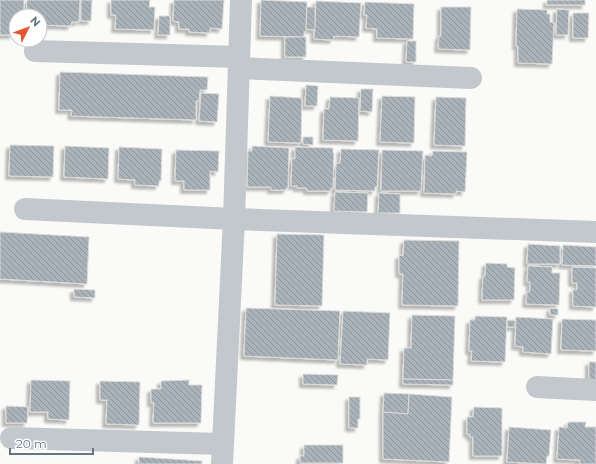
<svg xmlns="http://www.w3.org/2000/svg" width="596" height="464" font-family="Montserrat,sans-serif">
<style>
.building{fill:url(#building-back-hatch);stroke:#dcdcda;filter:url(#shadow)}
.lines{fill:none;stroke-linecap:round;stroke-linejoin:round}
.minor{stroke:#c3c8cc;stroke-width:22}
</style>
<defs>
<pattern id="building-back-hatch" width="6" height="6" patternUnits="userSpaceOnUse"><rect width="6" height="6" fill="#aab3b9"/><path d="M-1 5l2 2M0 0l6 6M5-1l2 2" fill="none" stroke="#8e969c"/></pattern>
<filter id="shadow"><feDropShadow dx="-3.5" dy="3.5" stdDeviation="1" flood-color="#0004"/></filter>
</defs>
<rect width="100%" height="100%" fill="#fafaf8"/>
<!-- building -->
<g class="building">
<polygon points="0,0 24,0 24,16 16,16 16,26 13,26 13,35 0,35"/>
<polygon points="27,0 80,0 79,22 72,22 71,26 40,25 40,16 26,16"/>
<polygon points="81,0 92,0 91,21 81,21"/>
<polygon points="111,0 150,0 149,7 155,7 154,30 115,29 116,15 111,15"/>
<polygon points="174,0 224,0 222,29 210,28 210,33 189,32 189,29 179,29 179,22 173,21"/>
<polygon points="261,0 307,2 306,32 304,32 304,37 260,36"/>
<rect x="547" y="0" width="38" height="5"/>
<polygon points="316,1 361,3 359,37 334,36 333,40 314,39"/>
<polygon points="365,2 414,4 413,39 377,38 377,29 366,28 367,15 364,15"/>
<polygon points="307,7 315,7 315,30 306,29"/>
<polygon points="441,7 471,7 470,50 438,49 439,36 441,36"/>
<polygon points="517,9 547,10 547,14 550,14 550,22 554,23 552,64 518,63 518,46 516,46"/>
<polygon points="557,9 569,10 568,35 556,35"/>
<polygon points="573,13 589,13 588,38 573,38"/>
<polygon points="159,16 170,16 170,35 158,35"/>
<rect x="285" y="37" width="21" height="20"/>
<polygon points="407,41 416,41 416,62 406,62"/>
<polygon points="60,72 208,77 207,90 200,90 199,101 196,101 196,120 71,116 72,110 59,110"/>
<polygon points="306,85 318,86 317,106 305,106"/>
<polygon points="361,89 373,89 372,112 360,111"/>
<polygon points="201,93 219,94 217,122 199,121"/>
<polygon points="270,96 302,98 301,143 268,142"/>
<polygon points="382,96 415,97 414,143 380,142"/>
<polygon points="330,97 359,98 358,141 323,140 324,109 329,109"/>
<polygon points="436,97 466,98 465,146 434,145"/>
<polygon points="303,137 313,137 313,145 303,144"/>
<polygon points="10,145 54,146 53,177 9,176"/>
<polygon points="65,146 109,148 108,179 64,177"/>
<polygon points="252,146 289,148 288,188 286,188 286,190 271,190 271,187 247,187 248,151 252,151"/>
<polygon points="119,147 162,149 161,181 159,181 159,186 135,185 135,180 118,179"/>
<polygon points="295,147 333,148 333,153 334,153 333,188 331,188 331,191 307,191 307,188 297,188 297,186 291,186 292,158 295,159"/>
<polygon points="341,149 379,150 377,187 375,187 375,191 335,190 336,164 340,163"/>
<polygon points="176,150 219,151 218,172 210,171 210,190 184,190 184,181 175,181"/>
<polygon points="382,150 423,151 421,191 381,191"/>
<polygon points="433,151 467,152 465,192 456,191 456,194 424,193 425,155 432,156"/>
<polygon points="335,192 368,193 367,212 334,211"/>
<polygon points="379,193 400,194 400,213 378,213"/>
<polygon points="0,232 89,237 87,284 0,279"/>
<polygon points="277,234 324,235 322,306 275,305"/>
<polygon points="404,240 459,241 458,306 402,305 403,274 399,274 399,255 403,256"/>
<polygon points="528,244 560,246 560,264 527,264"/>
<polygon points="563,245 596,247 596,266 562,265"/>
<polygon points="486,263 507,264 507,267 515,268 514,300 482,300 483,276 485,276"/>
<polygon points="528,266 552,267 552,273 560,273 559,305 526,304 527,292 530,291 530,282 527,282"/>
<polygon points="572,267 596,268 596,307 573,306 573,289 577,290 577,283 572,283"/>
<polygon points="74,289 95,290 95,298 74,297"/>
<polygon points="246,308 340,311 338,360 244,356"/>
<polygon points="550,308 558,309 558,315 550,315"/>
<polygon points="343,311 390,313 388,360 367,359 367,365 340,364"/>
<polygon points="412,315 455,316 453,380 403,379 404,348 411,348"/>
<polygon points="475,316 507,317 505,362 471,361 472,351 469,351 470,320 475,320"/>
<polygon points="516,317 553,319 551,354 523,352 523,347 515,346"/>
<polygon points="562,319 596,320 596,351 561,350"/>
<polygon points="508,320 515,321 515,327 507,327"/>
<rect x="589" y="362" width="7" height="21"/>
<polygon points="303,374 338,375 337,385 303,384"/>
<polygon points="403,379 453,380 453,385 403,384"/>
<polygon points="31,380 70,381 69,420 48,419 48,412 30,412"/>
<polygon points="189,380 189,385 202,385 201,423 153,423 154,403 151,403 151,389 161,389 161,381"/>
<polygon points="100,381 140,382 139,425 106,424 107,400 100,400"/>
<polygon points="384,393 409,394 408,414 383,412"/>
<polygon points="409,394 452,397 449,462 383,459 383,412 408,414"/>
<polygon points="349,397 360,397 360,419 358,419 358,428 349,428"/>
<polygon points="6,406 28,407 27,423 6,423"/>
<polygon points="474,407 502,408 502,456 473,456 473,437 470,437 470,434 467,434 467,417 473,417"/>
<polygon points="568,422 586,422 585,427 596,427 596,464 580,464 580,460 557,459 559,427 567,428"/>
<polygon points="509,427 551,430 549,456 547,456 546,464 507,462"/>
<polygon points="304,445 343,445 343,463 300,463 300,456 304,456"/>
<polygon points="139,457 202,461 202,464 139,464"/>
</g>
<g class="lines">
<!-- minor -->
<g class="minor">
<polyline points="35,51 239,57"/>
<polyline points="239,68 471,78"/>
<polyline points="25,209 234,219 596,232"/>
<polyline points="537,387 596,390"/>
<polyline points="11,438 222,444"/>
<polyline points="222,464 234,219 241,0"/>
</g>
</g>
<!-- north arrow -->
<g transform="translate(28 28) rotate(48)"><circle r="19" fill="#ffffff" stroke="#c1c8cd"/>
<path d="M0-3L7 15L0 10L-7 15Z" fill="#e4572e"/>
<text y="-6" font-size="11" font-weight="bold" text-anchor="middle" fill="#657683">N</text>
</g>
<!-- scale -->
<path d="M10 448v6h83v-6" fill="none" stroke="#657683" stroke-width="2"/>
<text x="16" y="448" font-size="12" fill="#657683" stroke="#ffffff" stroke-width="3" paint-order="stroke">20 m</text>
</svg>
